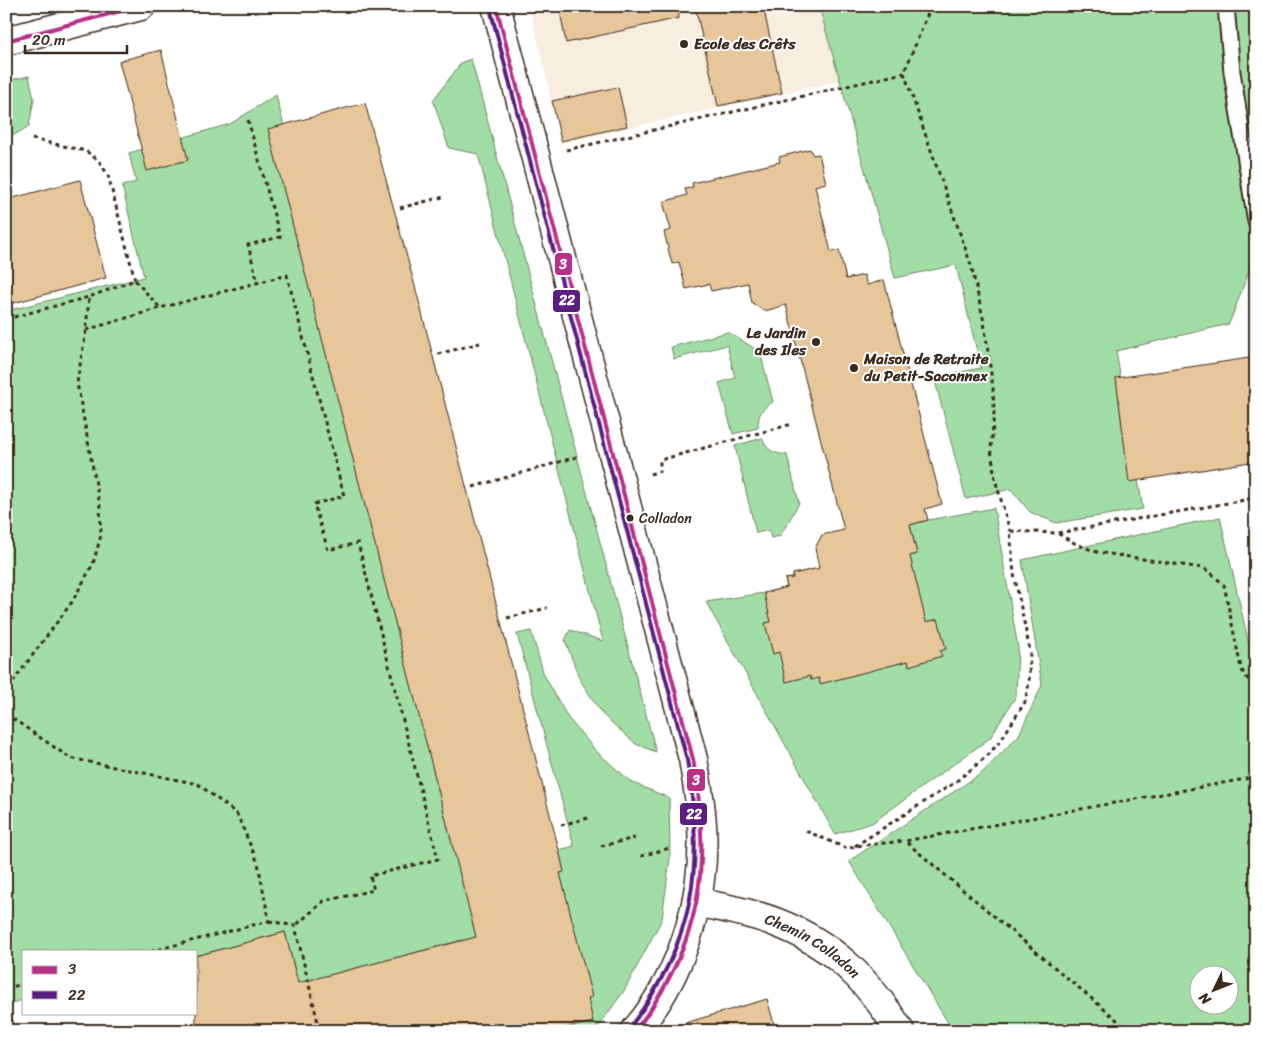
<svg xmlns="http://www.w3.org/2000/svg" width="1262" height="1037" font-family="Sriracha,sans-serif">
<style>
.built{fill:#f8eee0}
.green{fill:#a1dea5;stroke:#6e8462;fill-rule:evenodd}
.building{fill:#e7c699;stroke:#3b2a1e}
.lines{fill:none;stroke-linecap:round;stroke-linejoin:round}
.lane-casing{stroke:#3b2a1e;stroke-width:19}
.street-casing{stroke:#3b2a1e;stroke-width:31}
.path{stroke:#3b2a1e;stroke-width:3;stroke-dasharray:4 4;stroke-linecap:butt}
.lane{stroke:#fff;stroke-width:15}
.street{stroke:#fff;stroke-width:28}
.bus-1-casing{stroke:#fff;stroke-width:8}
.bus-2-casing{stroke:#fff;stroke-width:8}
.bus-1{stroke:#b82f89;stroke-width:4}
.bus-2{stroke:#5a1e82;stroke-width:4}
.poi-dot{fill:#3b2a1e;stroke:#fff;stroke-width:2}
.labels{text-anchor:middle;dominant-baseline:central;stroke-width:4;stroke-linejoin:round;paint-order:stroke}
.bus-label{font-size:14px;fill:#3b2a1e;stroke:#fff;text-anchor:start}
.poi-label{font-size:15px;font-weight:bold;fill:#3b2a1e;stroke:#fff;text-anchor:start}
.street-label{font-size:15px;fill:#3b2a1e;stroke:#fff}
.line-badge{stroke:#fff;stroke-width:2}
.badge-label{font-size:14px;text-anchor:middle;font-weight:bold;fill:#fff}
</style>
<rect width="100%" height="100%" fill="#fff"/>
<filter id="ink" filterUnits="userSpaceOnUse"><feTurbulence type="fractalNoise" baseFrequency=".02" numOctaves="2"/><feDisplacementMap in="SourceGraphic" scale="10" xChannelSelector="R" yChannelSelector="G"/><feConvolveMatrix kernelMatrix="1 2 1 2 8 2 1 2 1" color-interpolation-filters="sRGB"/></filter>
<g filter="url(#ink)">
<!-- built -->
<polygon class="built" points="530,6 819,6 839,81 561,143"/>
<!-- green -->
<g class="green">
<polygon points="819,6 1256,6 1256,252 1229,324 1116,351 1143,509 1056,523 1030,512 1011,489 966,499 934,377 981,368 956,265 895,278"/>
<polygon points="471,59 656,752 636,744 603,715 580,680 565,640 570,630 603,641 478,154 449,148 433,100 462,62"/>
<polygon points="29,76 34,99 29,126 16,134 6,136 6,81"/>
<polygon points="276,95 374,479 491,890 564,872 559,850 574,846 517,634 531,631 544,675 568,718 597,752 631,782 669,798 670,858 662,919 624,991 595,1031 551,1031 588,998 592,997 488,938 464,944 462,940 298,984 285,932 196,956 196,951 24,951 24,1000 6,1004 6,311 144,277 122,186 136,182 129,153 230,124"/>
<path d="M728 332 760 352 773 402C761 409 758 414 758 428L733 434 719 383 735 378 727 345 674 359 671 347Z"/>
<path d="M762 438C767 451 773 453 787 455L799 503 780 536 771 538 769 530 756 533 735 446Z"/>
<polygon points="994,508 1018,648 1016,696 990,738 872,823 835,834 706,602 764,593 787,587 785,579 793,578 793,574 908,548 910,556 917,554 910,525 928,520"/>
<path d="M1220 517 1256 675V1031H953L849 861 982 773 1019 735 1042 685 1022 560ZM1200 974H1230V1004H1200Z"/>
</g>
<!-- building -->
<g class="building">
<polygon points="559,6 678,6 679,18 566,43"/>
<polygon points="695,6 763,6 782,93 718,106"/>
<polygon points="161,50 188,160 147,171 119,61"/>
<polygon points="618,87 627,126 561,141 552,101"/>
<polygon points="365,103 416,290 559,850 564,872 560,873 592,997 588,998 593,1022 551,1031 334,1031 332,1025 308,1031 196,1031 196,956 285,932 298,983 476,937 268,129"/>
<polygon points="810,149 813,155 819,154 826,183 815,186 831,252 839,250 846,279 864,275 867,285 884,280 942,504 925,509 928,520 910,525 917,554 910,556 926,622 938,619 946,649 940,651 942,656 909,666 908,661 820,684 819,678 811,680 810,676 786,682 779,652 773,654 765,623 771,622 764,593 787,587 785,579 793,578 793,574 819,568 815,548 822,535 844,530 786,305 765,311 752,303 748,283 711,291 709,284 686,289 679,262 672,264 664,232 671,230 663,202 687,195 685,189 693,187 692,183 780,162 779,157"/>
<polygon points="80,180 106,278 6,305 6,200"/>
<polygon points="1256,357 1256,461 1129,482 1116,378"/>
<polygon points="767,999 776,1031 686,1031 685,1023"/>
</g>
<g class="lines">
<defs>
<polyline id="lane" points="1226,6 1232,72 1256,222"/>
<g id="street">
<path d="M496 6 693 759C696 776 699 794 701 812 709 887 685 973 635 1031"/>
<polyline points="6,41 141,6"/>
<path id="s1" d="M697 902C723 908 750 912 775 922 833 944 867 979 900 1031"/>
</g>
</defs>
<!-- lane casing -->
<use href="#lane" class="lane-casing"/>
<!-- street casing -->
<use href="#street" class="street-casing"/>
<!-- path -->
<g class="path">
<polyline points="931,6 904,73 971,265 984,322 993,388 994,413 991,449 995,479 1010,531"/>
<polyline points="248,120 280,237 248,245 258,283"/>
<polyline points="32,139 86,151 99,161 108,175 135,280 89,297"/>
<polyline points="566,150 904,73"/>
<polyline points="400,208 443,197"/>
<polyline points="135,280 160,308 287,275 344,496 314,504 328,550 358,543 438,859 370,876 374,890 324,901 295,926"/>
<polyline points="6,319 89,297 86,330 77,383 100,506 101,535 93,564 72,602 6,691"/>
<polyline points="86,330 160,308"/>
<polyline points="438,354 480,343"/>
<polyline points="650,474 660,471 660,460 792,424"/>
<polyline points="473,487 580,456"/>
<polyline points="1058,533 1256,498"/>
<polyline points="507,618 547,608"/>
<polyline points="6,714 70,758 198,784 237,814 258,863 269,921 152,951"/>
<polyline points="561,825 592,817"/>
<polyline points="806,831 848,849 855,846 905,841"/>
<polyline points="601,846 635,838"/>
<polyline points="855,846 954,783 974,767 989,754 1001,740 1025,702 1029,683 1030,651 1014,574 1010,531 1057,533 1076,544 1097,552 1202,568 1209,571 1224,585 1241,668 1245,676 1256,687"/>
<polyline points="641,856 670,848"/>
<polyline points="269,921 295,926 320,1031"/>
<polyline points="6,988 24,984"/>
<polyline points="1130,1031 905,841 1256,777"/>
</g>
<!-- lane -->
<use href="#lane" class="lane"/>
<!-- street -->
<use href="#street" class="street"/>
<defs>
<g id="bus-1">
<path d="M496 6 693 759C712 865 702 944 635 1031"/>
<polyline points="6,41 140,6"/>
</g>
<path id="bus-2" d="M490 8 687 760C705 865 695 941 630 1027"/>
</defs>
<!-- bus-1 casing -->
<use href="#bus-1" class="bus-1-casing"/>
<!-- bus-2 casing -->
<use href="#bus-2" class="bus-2-casing"/>
<!-- bus-1 -->
<use href="#bus-1" class="bus-1"/>
<!-- bus-2 -->
<use href="#bus-2" class="bus-2"/>
</g>
</g>
<!-- markers -->
<g class="poi-dot">
<circle cx="684" cy="44" r="5"/>
<circle cx="816" cy="342" r="5"/>
<circle cx="854" cy="368" r="5"/>
<circle cx="630" cy="518" r="4.5"/>
</g>
<g class="labels">
<!-- bus labels -->
<g class="bus-label">
<text x="639" y="518">Colladon</text>
</g>
<!-- poi labels -->
<g class="poi-label">
<text x="694" y="44">Ecole des Crêts</text>
<text x="806" y="333" text-anchor="end">Le Jardin<tspan x="806" dy="17">des Iles</tspan></text>
<text x="864" y="359">Maison de Retraite<tspan x="864" dy="17">du Petit-Saconnex</tspan></text>
</g>
<!-- street labels -->
<g class="street-label">
<text stroke="none"><textPath href="#s1" startOffset="125">Chemin Colladon</textPath></text>
</g>
</g>
<g class="line-badge">
<rect x="554" y="252" width="19" height="24" rx="5" fill="#b82f89"/>
<rect x="552" y="289" width="29" height="24" rx="5" fill="#5a1e82"/>
<rect x="686" y="768" width="20" height="24" rx="5" fill="#b82f89"/>
<rect x="679" y="802" width="29" height="24" rx="5" fill="#5a1e82"/>
</g>
<g class="badge-label">
<text x="563" y="269">3</text>
<text x="567" y="305">22</text>
<text x="696" y="785">3</text>
<text x="694" y="819">22</text>
</g>
<!-- margin -->
<rect width="1262" height="1037" fill="none" stroke="#fff" stroke-width="25"/>
<rect x="12" y="12" width="1237" height="1012" fill="none" stroke="#3b2a1e" stroke-width="2" filter="url(#ink)"/>
<!-- legend -->
<rect x="22" y="950" width="175" height="65" fill="#ffffff" stroke="#b1aaa5"/>
<rect x="32" y="966" width="25" height="8" fill="#b82f89" stroke="#b1aaa5"/>
<text x="68" y="974" font-size="15" fill="#3b2a1e">3</text>
<rect x="32" y="991" width="25" height="8" fill="#5a1e82" stroke="#b1aaa5"/>
<text x="68" y="1000" font-size="15" fill="#3b2a1e">22</text>
<!-- north arrow -->
<g transform="translate(1214 990) rotate(227)"><circle r="24" fill="#ffffff" stroke="#b1aaa5"/>
<path d="M0-4L9 19L0 12L-9 19Z" fill="#3b2a1e"/>
<text y="-8" font-size="14" font-weight="bold" text-anchor="middle" fill="#3b2a1e">N</text>
</g>
<!-- scale -->
<path d="M25 45v8h102v-8" fill="none" stroke="#3b2a1e" stroke-width="2.5"/>
<text x="32" y="45" font-size="15" fill="#3b2a1e" stroke="#ffffff" stroke-width="4" paint-order="stroke">20 m</text>
</svg>
